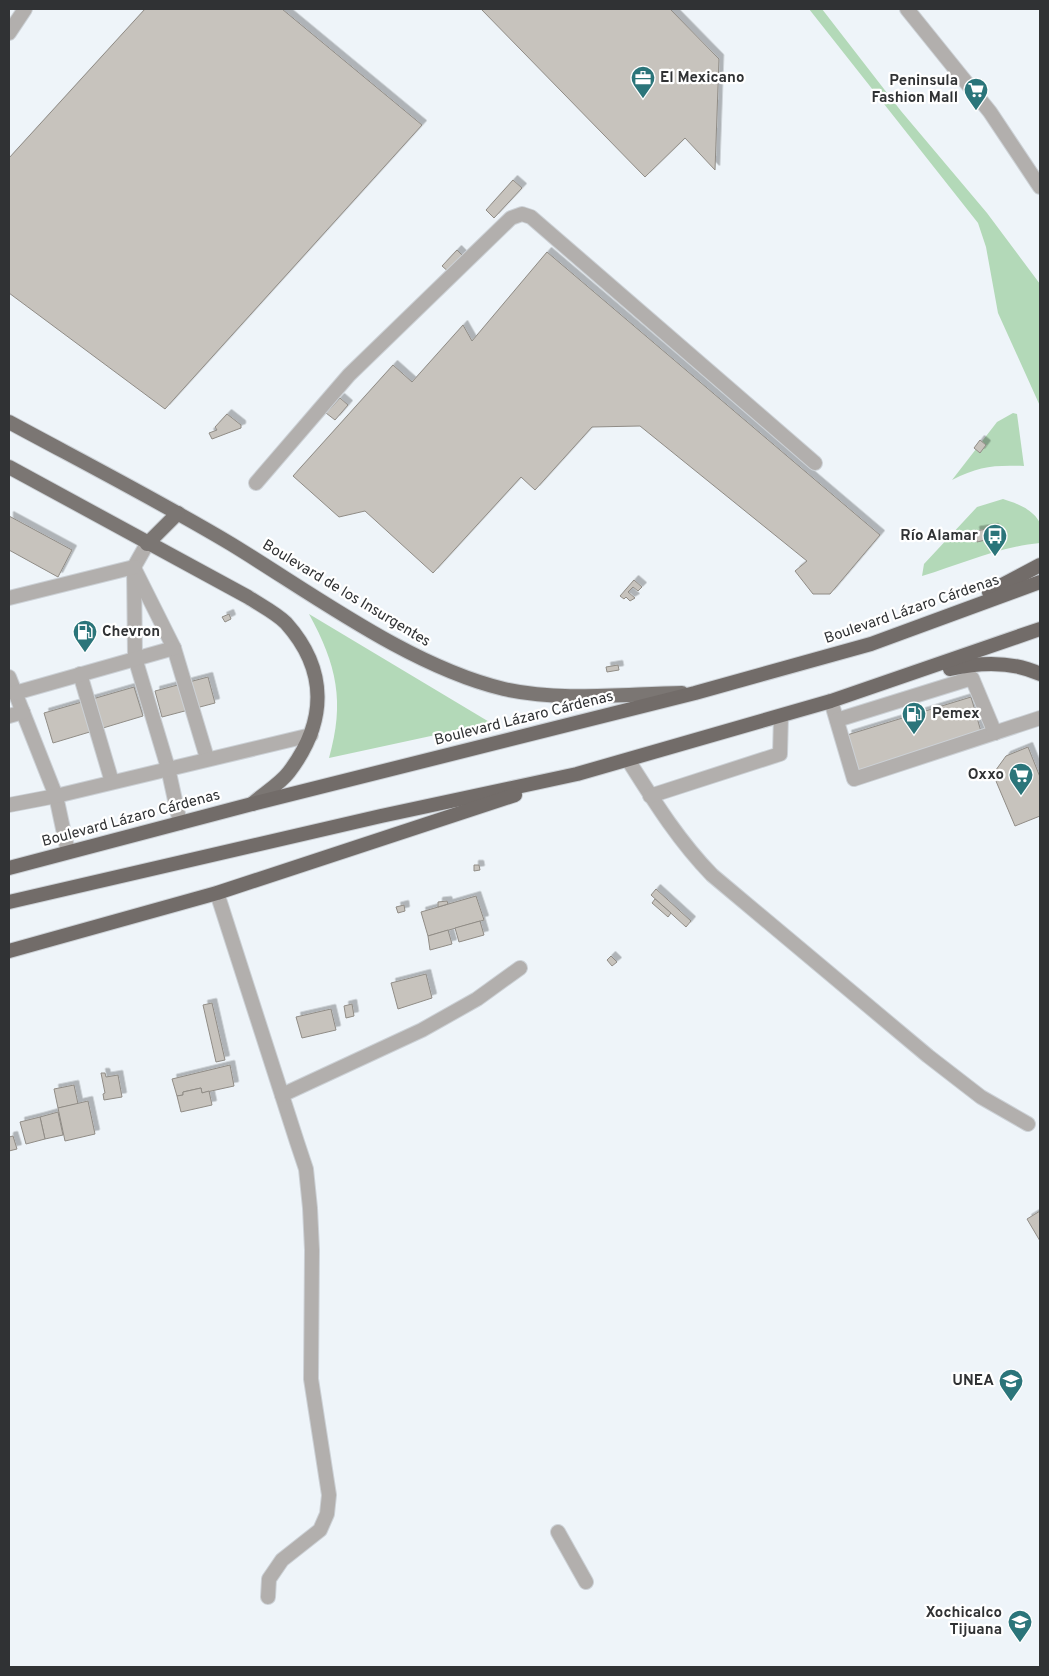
<svg xmlns="http://www.w3.org/2000/svg" width="1049" height="1676" font-family="Overpass,sans-serif">
<style>
.green{fill:#b3d9b8}
.building{fill:#c7c3bd;stroke:#908c86;filter:url(#shadow)}
.lines{fill:none;stroke-linecap:round;stroke-linejoin:round}
.service-casing{stroke:#ccd1d6;stroke-width:16}
.primary-casing{stroke:#ccd1d6;stroke-width:16}
.trunk-casing{stroke:#ccd1d6;stroke-width:16}
.service{stroke:#b2afad;stroke-width:14}
.primary{stroke:#7b7673;stroke-width:14}
.trunk{stroke:#726c69;stroke-width:14}
.labels{text-anchor:middle;dominant-baseline:central;stroke-width:4.5;stroke-linejoin:round;paint-order:stroke}
.poi-label{font-size:15px;font-weight:bold;fill:#303234;stroke:#fff;text-anchor:end}
.street-label{font-size:15px;fill:#303234;stroke:#fff}
</style>
<defs>
<filter id="shadow"><feDropShadow dx="4.5" dy="-4.5" stdDeviation="0" flood-color="#0004"/></filter>
</defs>
<rect width="100%" height="100%" fill="#eef4f9"/>
<!-- green -->
<g class="green">
<polygon points="809,9 822,9 901,111 987,213 1040,284 1040,406 998,313 986,247 978,223"/>
<path d="M1013 413 1017 414 1024 466C994 465 979 466 952 480L997 422Z"/>
<path d="M1003 499C1016 503 1033 509 1040 523 1042 528 1040 537 1040 543 998 547 962 564 922 576L924 564 977 507Z"/>
<path d="M309 614 491 723 329 758C345 702 337 665 309 614Z"/>
</g>
<!-- building -->
<g class="building">
<polygon points="145,9 282,9 422,125 165,409 9,293 9,158"/>
<polygon points="481,9 670,9 719,59 715,170 685,138 645,177"/>
<polygon points="513,180 522,188 494,218 486,210"/>
<polygon points="457,250 463,256 450,273 442,266"/>
<polygon points="547,252 880,535 830,594 813,594 795,571 807,561 640,426 592,427 535,490 521,477 433,573 365,511 339,517 293,476 393,365 412,382 463,325 472,341"/>
<polygon points="340,398 348,405 335,420 326,413"/>
<polygon points="227,414 241,425 241,428 212,439 209,433 217,430 215,427"/>
<polygon points="980,440 986,445 980,453 974,448"/>
<polygon points="9,516 72,550 58,577 9,550"/>
<polygon points="994,528 994,538 977,542 975,531"/>
<polygon points="634,580 642,587 638,591 633,587 628,592 635,598 630,601 626,597 624,599 620,596"/>
<polygon points="229,614 231,619 225,622 222,617"/>
<polygon points="618,665 619,670 607,672 606,667"/>
<polygon points="208,677 215,703 162,717 155,691"/>
<polygon points="134,687 143,716 53,743 44,713"/>
<polygon points="971,697 982,735 858,773 847,735"/>
<polygon points="1028,747 1040,777 1040,816 1015,826 993,774 1006,756"/>
<polygon points="474,865 479,865 480,870 474,871"/>
<polygon points="656,889 691,921 686,927 651,895"/>
<polygon points="476,896 484,920 428,936 421,912"/>
<polygon points="655,899 671,913 668,917 652,903"/>
<polygon points="447,901 448,904 438,907 438,902"/>
<polygon points="404,905 405,911 398,913 396,907"/>
<polygon points="480,921 484,935 459,942 455,928"/>
<polygon points="448,930 452,944 430,950 428,936"/>
<polygon points="611,956 617,962 612,966 607,960"/>
<polygon points="426,974 432,998 398,1009 391,983"/>
<polygon points="212,1003 225,1060 216,1062 203,1005"/>
<polygon points="352,1004 354,1016 346,1018 344,1006"/>
<polygon points="331,1009 336,1030 302,1038 296,1017"/>
<polygon points="230,1065 234,1086 202,1093 201,1088 183,1092 183,1095 177,1096 172,1079"/>
<polygon points="101,1073 105,1073 106,1077 118,1075 122,1097 104,1100 103,1094 105,1093"/>
<polygon points="74,1085 78,1104 58,1108 54,1089"/>
<polygon points="201,1088 202,1093 209,1091 212,1105 181,1112 177,1096 183,1095 183,1092"/>
<polygon points="88,1101 95,1134 65,1141 58,1108"/>
<polygon points="58,1112 63,1135 45,1139 40,1117"/>
<polygon points="40,1117 45,1139 26,1144 20,1122"/>
<polygon points="13,1136 17,1149 9,1151 9,1137"/>
<polygon points="1040,1211 1040,1241 1027,1219"/>
</g>
<g class="lines">
<defs>
<g id="service">
<polyline points="907,9 990,112 1040,187"/>
<polyline points="9,33 25,9"/>
<polyline points="256,483 349,375 511,218 522,214 531,217 815,463"/>
<polyline points="147,544 134,567 135,658 168,768 180,823"/>
<polyline points="135,570 174,648 207,758"/>
<polyline points="9,598 134,567"/>
<polyline points="80,674 112,782"/>
<polyline points="9,677 56,796 68,852"/>
<polyline points="15,693 174,648"/>
<polyline points="831,701 854,779 1040,718"/>
<polyline points="9,716 23,712"/>
<polyline points="837,720 972,678 995,733"/>
<path d="M628 760C654 801 678 840 712 875L928 1056 981 1097 1028 1124"/>
<polyline points="650,796 780,754 781,716"/>
<polyline points="9,805 56,796 311,735"/>
<polyline points="217,893 297,1142 306,1169 310,1208 312,1250 311,1379 329,1495 327,1514 320,1530 282,1560 269,1579 268,1597"/>
<polyline points="282,1095 422,1030 477,999 520,968"/>
<polyline points="558,1532 586,1582"/>
</g>
<g id="primary">
<path d="M9 422C83 462 159 501 231 544 313 594 411 667 504 689 561 702 624 694 682 693"/>
<path d="M9 467 248 597C260 605 276 613 286 623 328 670 327 722 289 772 280 784 263 794 252 804"/>
<polyline points="147,544 178,513"/>
</g>
<g id="trunk">
<polyline points="989,592 1040,565"/>
<path d="M950 669C980 662 1012 661 1040 674"/>
<polyline points="9,868 252,804 695,693 871,644 1040,582"/>
<polyline points="9,902 381,816 577,774 831,701 1040,629"/>
<polyline points="9,951 217,893 515,795"/>
</g>
</defs>
<!-- service casing -->
<use href="#service" class="service-casing"/>
<!-- primary casing -->
<use href="#primary" class="primary-casing"/>
<!-- trunk casing -->
<use href="#trunk" class="trunk-casing"/>
<!-- service -->
<use href="#service" class="service"/>
<!-- primary -->
<use href="#primary" class="primary"/>
<!-- trunk -->
<use href="#trunk" class="trunk"/>
</g>
<!-- icons -->
<defs>
<symbol id="office-pin" viewBox="-11 -11 22 30"><path d="M0 17L-7.5 6A9.5 9.5 0 1 1 7.5 6Z" fill="#2b757a" stroke="#fff"/><path d="M-6-3h4V-5.5h4V-3h4V5H-6ZM-1-4.5V-3h2v-1.5ZM-6 0V1H6V0Z" fill="#fff"/></symbol>
<symbol id="supermarket-pin" viewBox="-11 -11 22 30"><path d="M0 17L-7.5 6A9.5 9.5 0 1 1 7.5 6Z" fill="#2b757a" stroke="#fff"/><path d="M-6-5.5h2.5l.6 2H6L4.5 2H-2.5L-4.4-4H-6ZM-1.5 3.2a1.3 1.3 0 1 0 .1 0ZM3 3.2a1.3 1.3 0 1 0 .1 0Z" fill="#fff"/></symbol>
<symbol id="bus-pin" viewBox="-11 -11 22 30"><path d="M0 17L-7.5 6A9.5 9.5 0 1 1 7.5 6Z" fill="#2b757a" stroke="#fff"/><path d="M-5-6H5V4H4V6H2V4H-2V6H-4V4H-5ZM-3.5-4V0h7V-4ZM-3.5 1.2v1.5H-2V1.2ZM2 1.2v1.5H3.5V1.2Z" fill="#fff"/></symbol>
<symbol id="fuel-pin" viewBox="-11 -11 22 30"><path d="M0 17L-7.5 6A9.5 9.5 0 1 1 7.5 6Z" fill="#2b757a" stroke="#fff"/><path d="M-5.5-6h7V0h2V4h1.3V-2.5L3-4.5l.8-.8L6-3V5H2.5V1h-1V6h-7ZM-4.2-4.7v3.2H.2V-4.7Z" fill="#fff"/></symbol>
<symbol id="university-pin" viewBox="-11 -11 22 30"><path d="M0 17L-7.5 6A9.5 9.5 0 1 1 7.5 6Z" fill="#2b757a" stroke="#fff"/><path d="M0-5L7-2L0 1L-7-2ZM-4 1L0 2.5L4 1V4Q0 6-4 4Z" fill="#fff"/></symbol>
</defs>
<g fill-rule="evenodd">
<use href="#office-pin" x="629" y="64" width="28" height="38"/>
<use href="#supermarket-pin" x="962" y="76" width="28" height="38"/>
<use href="#bus-pin" x="981" y="522" width="28" height="38"/>
<use href="#fuel-pin" x="71" y="618" width="28" height="38"/>
<use href="#fuel-pin" x="900" y="700" width="28" height="38"/>
<use href="#supermarket-pin" x="1007" y="761" width="28" height="38"/>
<use href="#university-pin" x="997" y="1367" width="28" height="38"/>
<use href="#university-pin" x="1006" y="1608" width="28" height="38"/>
</g>
<g class="labels">
<!-- poi labels -->
<g class="poi-label">
<text x="660" y="78" text-anchor="start">El Mexicano</text>
<text x="958" y="81">Peninsula<tspan x="958" dy="17">Fashion Mall</tspan></text>
<text x="978" y="536">Río Alamar</text>
<text x="102" y="632" text-anchor="start">Chevron</text>
<text x="932" y="714" text-anchor="start">Pemex</text>
<text x="1004" y="775">Oxxo</text>
<text x="994" y="1381">UNEA</text>
<text x="1002" y="1613">Xochicalco<tspan x="1002" dy="17">Tijuana</tspan></text>
</g>
<!-- street labels -->
<g class="street-label">
<text transform="translate(346 594) rotate(31)">Boulevard de los Insurgentes</text>
<text transform="translate(912 610) rotate(-19)">Boulevard Lázaro Cárdenas</text>
<text transform="translate(524 719) rotate(-14)">Boulevard Lázaro Cárdenas</text>
<text transform="translate(131 819) rotate(-15)">Boulevard Lázaro Cárdenas</text>
</g>
</g>
<!-- border -->
<rect width="1049" height="1676" fill="none" stroke="#303234" stroke-width="20"/>
</svg>
